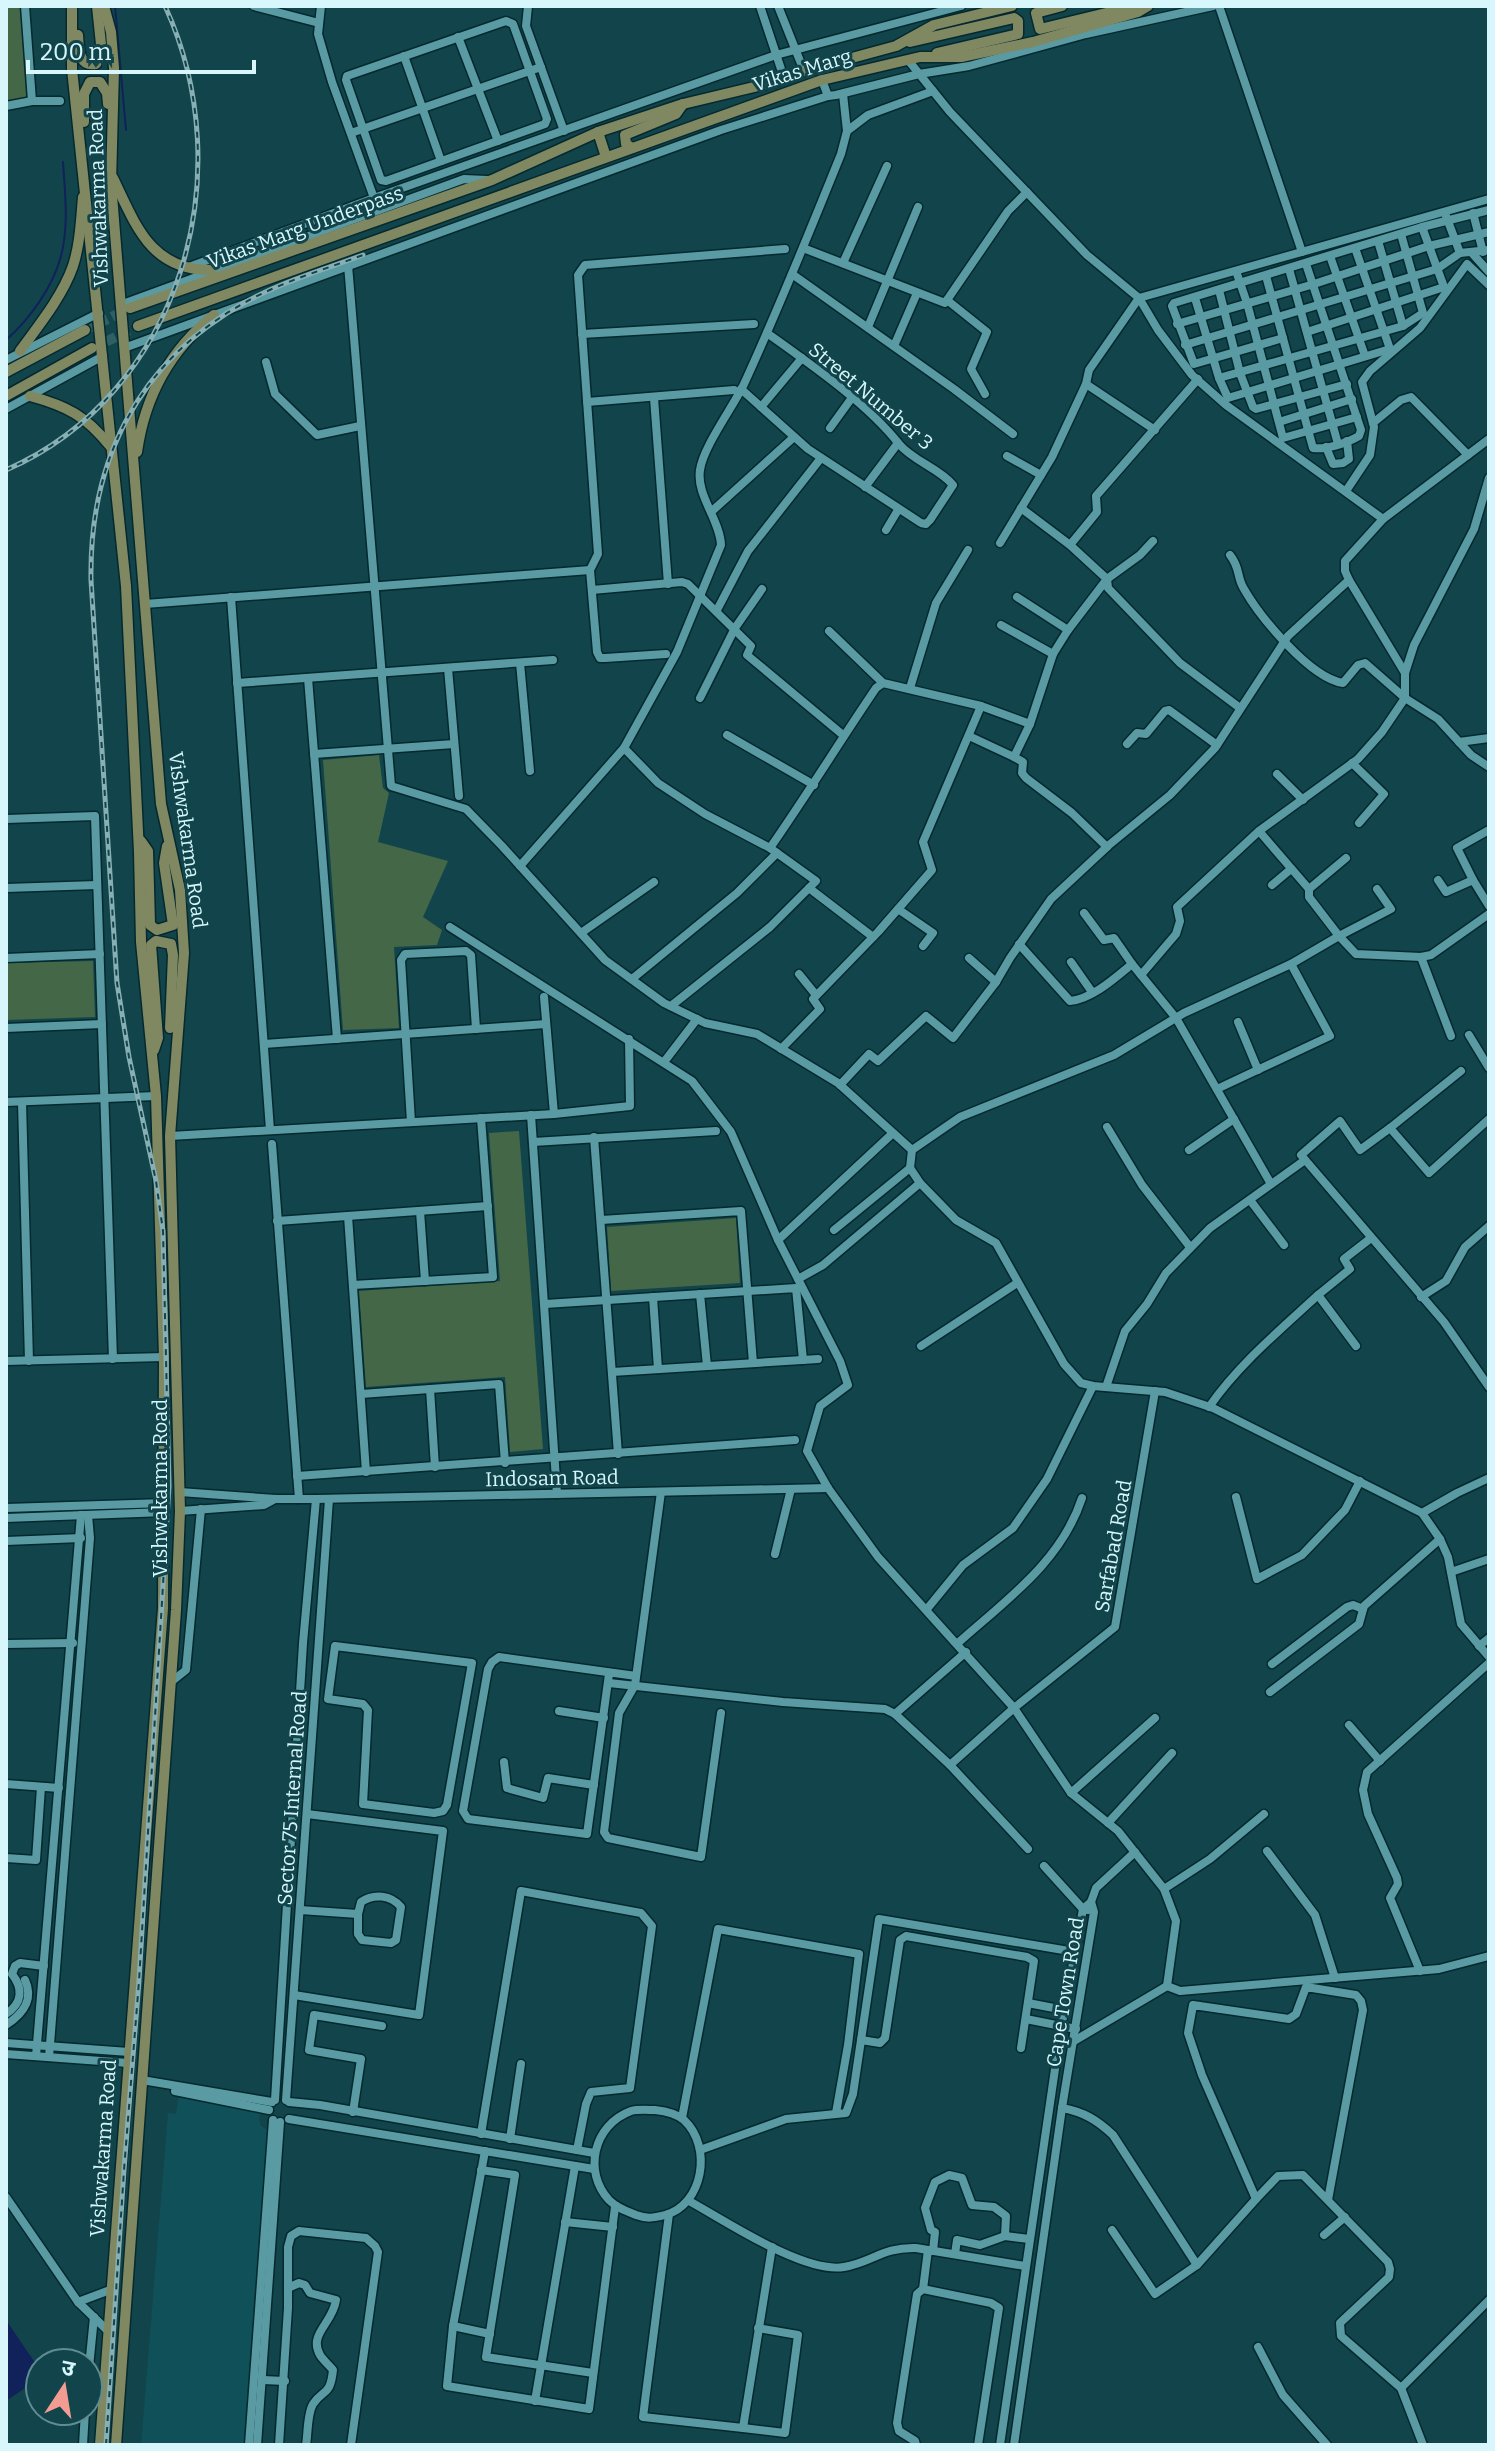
<svg xmlns="http://www.w3.org/2000/svg" width="1495" height="2451" font-family="Bitter,'Noto Sans Devanagari',serif">
<style>
.built{fill:#105058}
.green{fill:#446748}
.water{fill:#11215a}
.lines{fill:none;stroke-linecap:round;stroke-linejoin:round}
.stream{stroke:#11215a;stroke-width:2}
.major-tunnel{stroke:#2f6066;stroke-width:10;stroke-dasharray:10 5;stroke-linecap:butt}
.minor-casing{stroke:#05292e;stroke-width:11}
.major-casing{stroke:#05292e;stroke-width:13}
.minor{stroke:#5a9aa3;stroke-width:8}
.major{stroke:#808862;stroke-width:10}
.rail-casing{stroke:#87afb4;stroke-width:5}
.rail{stroke:#11454b;stroke-width:2;stroke-dasharray:6;stroke-linecap:butt}
.labels{text-anchor:middle;dominant-baseline:central;stroke-width:6;stroke-linejoin:round;paint-order:stroke}
.street-label{font-size:20px;fill:#d7f7fc;stroke:#11454b}
</style>
<rect width="100%" height="100%" fill="#11454b"/>
<!-- built -->
<polygon class="built" points="179,2094 261,2106 259,2120 261,2126 269,2131 246,2445 141,2445 168,2113 176,2114"/>
<!-- green -->
<g class="green">
<polygon points="6,6 20,6 27,101 6,103"/>
<polygon points="379,755 383,788 389,793 378,842 448,861 423,917 442,930 437,945 394,947 399,1028 343,1030 323,760"/>
<polygon points="93,961 95,1017 6,1020 6,963"/>
<polygon points="519,1131 543,1449 510,1452 505,1377 366,1387 359,1291 500,1281 489,1133"/>
<polygon points="736,1218 740,1283 611,1291 607,1227"/>
</g>
<!-- water -->
<polygon class="water" points="6,2320 40,2370 40,2378 6,2401"/>
<g class="lines">
<!-- stream -->
<g class="stream">
<polyline points="115,6 126,130"/>
<path d="M6 340C29 320 53 287 61 256 69 226 65 193 63 162"/>
</g>
<!-- major-tunnel -->
<g class="major-tunnel">
<polyline points="85,330 126,310"/>
<polyline points="93,348 138,326"/>
</g>
<defs>
<g id="minor">
<polyline points="25,6 32,101"/>
<polyline points="254,6 319,23"/>
<polyline points="321,6 318,34 332,82 374,198"/>
<polyline points="528,6 526,26 564,131"/>
<polyline points="760,6 784,78"/>
<polyline points="778,6 804,71"/>
<polyline points="1219,6 1302,252"/>
<polygon points="506,21 513,24 547,119 545,124 386,181 381,180 346,80 347,76"/>
<polyline points="458,37 498,141"/>
<polyline points="404,56 441,161"/>
<polyline points="908,60 950,112 1087,255 1139,298 1158,330 1192,375 1226,405 1383,519 1489,439"/>
<polyline points="822,80 828,96 836,95 919,74 969,66 1086,34 1213,6"/>
<polyline points="843,94 847,131"/>
<polyline points="6,106 32,101 60,101"/>
<polyline points="351,133 541,67"/>
<polyline points="1473,213 1483,252"/>
<polyline points="1446,216 1460,253"/>
<polyline points="1378,241 1403,326"/>
<polyline points="803,248 945,303 1008,211 1027,192"/>
<polyline points="1472,253 1489,272"/>
<polyline points="1330,256 1365,356"/>
<polyline points="843,263 887,166"/>
<polyline points="348,265 391,786 466,809 502,846 605,960 664,1003 705,1023 757,1034 838,1083 912,1150"/>
<polyline points="189,267 374,198 776,55 961,6"/>
<polyline points="1289,269 1338,444"/>
<polyline points="1236,271 1247,303 1283,438 1357,417"/>
<polyline points="792,274 954,389 1013,434"/>
<path d="M1266 276 1313 448C1326 450 1347 443 1359 436L1361 430 1306 264"/>
<polyline points="1219,290 1240,373 1253,407 1256,409 1347,384"/>
<polyline points="1195,298 1219,378 1228,398 1390,349 1355,248"/>
<polyline points="947,300 987,332 971,369 985,394"/>
<polyline points="120,305 464,179 487,180"/>
<polyline points="1177,324 1314,284 1429,246 1489,232"/>
<polyline points="868,327 918,207"/>
<polyline points="1307,332 1444,287 1422,227"/>
<polyline points="582,334 754,324"/>
<polyline points="1283,338 1194,364 1172,306 1174,303 1422,227 1489,210"/>
<polyline points="1185,345 1437,269 1460,253 1489,250"/>
<polyline points="894,346 917,293"/>
<polyline points="124,348 721,130 828,96"/>
<polyline points="6,360 99,313"/>
<polyline points="266,362 275,394 317,435 360,426"/>
<polyline points="1219,378 1403,326 1423,313 1401,234"/>
<polyline points="1086,384 1155,430"/>
<path d="M741 389 808 449 921 523 926 524 930 520 953 485C939 468 913 461 899 444 867 403 810 364 767 333"/>
<polyline points="654,398 668,584"/>
<polyline points="587,402 734,390"/>
<polyline points="761,407 802,358"/>
<polyline points="6,409 103,356"/>
<polyline points="1279,422 1352,399"/>
<polyline points="1373,423 1401,400 1411,397 1468,455"/>
<polyline points="830,428 851,399"/>
<polyline points="1326,447 1333,464 1343,463 1349,459 1347,441"/>
<polyline points="1007,456 1041,475"/>
<polyline points="865,487 898,443"/>
<polyline points="1346,491 1370,455 1374,427 1362,382 1370,371 1420,328 1467,264 1489,285"/>
<polyline points="1021,508 1070,545 1107,579 1108,588 1180,663 1240,708"/>
<polyline points="711,512 794,437"/>
<polyline points="886,530 898,510"/>
<polyline points="1000,543 1052,457 1086,384 1089,370 1139,298 1489,199"/>
<polyline points="1070,545 1097,512 1096,496 1198,379"/>
<path d="M1230 555C1241 569 1236 576 1244 589 1260 617 1310 678 1343 683L1358 665 1365 663 1405 698 1438 719 1471 755 1489 767"/>
<polyline points="1349,580 1405,673"/>
<polyline points="592,590 682,582 688,584 751,646 747,655 843,735"/>
<polyline points="231,597 270,1130"/>
<polyline points="1017,597 1068,630"/>
<polyline points="145,604 590,570"/>
<polyline points="717,610 748,551 821,458"/>
<polyline points="1001,625 1053,654"/>
<polyline points="666,654 605,658 600,658 597,652 590,570 598,554 578,275 585,265 785,249"/>
<polyline points="520,663 530,771"/>
<polyline points="448,668 459,796"/>
<polyline points="308,678 337,1039"/>
<polyline points="237,683 553,660"/>
<polyline points="910,688 936,603 968,550"/>
<polyline points="700,698 735,628 762,589"/>
<polyline points="981,706 1030,724 1053,654 1068,630 1107,579 1140,555 1153,541"/>
<polyline points="727,735 814,785"/>
<polyline points="969,736 1014,757 1030,724"/>
<polyline points="1459,742 1489,738"/>
<polyline points="1127,744 1137,733 1146,734 1165,711 1169,710 1217,745"/>
<polyline points="624,748 658,783 705,814 770,848 816,881 770,927 671,1006"/>
<polyline points="314,754 454,744"/>
<polyline points="1014,757 1023,762 1022,773 1026,778 1072,813 1107,847"/>
<polyline points="1352,763 1384,794 1359,823"/>
<polyline points="1277,774 1303,800"/>
<polyline points="6,819 95,816 113,1359"/>
<polyline points="1259,831 1309,889 1309,897 1339,936 1391,909 1377,889"/>
<path d="M770 848C807 795 840 741 876 688L883 683"/>
<path d="M520 866 624 748 677 652 721 545C720 520 696 495 700 470 703 447 733 407 744 384 779 308 810 231 841 154L847 131 868 115 933 91"/>
<polyline points="1438,880 1446,892 1473,880 1489,906"/>
<polyline points="1473,880 1457,848 1489,830"/>
<polyline points="1272,885 1291,869"/>
<polyline points="6,888 97,885"/>
<polyline points="809,888 873,937"/>
<polyline points="1309,889 1346,858"/>
<polyline points="898,909 933,933 923,946"/>
<polyline points="1084,913 1104,940 1114,938 1132,964 1176,1018 1271,1184"/>
<polyline points="1489,914 1431,955 1421,957 1356,954 1339,936 1291,964 1184,1013 1114,1055 960,1117 912,1150 910,1168 920,1183 956,1220 996,1243 1064,1364 1081,1383 1093,1386 1165,1392 1213,1408 1422,1513 1440,1539 1448,1557 1461,1624 1489,1657"/>
<polyline points="450,927 692,1081 731,1132 778,1240 840,1361 848,1385 820,1406 807,1451 828,1488 878,1557 1014,1708 1071,1793 1118,1831 1164,1889 1176,1921 1167,1986"/>
<polyline points="581,933 654,882"/>
<path d="M1019 944 1070 1001C1092 999 1115 978 1132 964"/>
<polyline points="1421,957 1451,1036"/>
<polyline points="6,958 100,954"/>
<polyline points="1071,962 1092,992"/>
<polyline points="799,974 816,995"/>
<polyline points="1141,975 1176,934 1180,921 1177,907 1259,831 1358,759 1382,732 1405,698 1405,673 1414,645 1474,529 1489,478"/>
<polyline points="632,979 737,893 777,853"/>
<polyline points="996,982 1010,958 1051,899 1109,845 1170,795 1215,748 1288,636 1349,580 1345,571 1345,561 1383,519"/>
<polyline points="544,997 554,1114"/>
<polyline points="1238,1022 1258,1070"/>
<polyline points="6,1028 102,1024"/>
<polyline points="1469,1035 1489,1068"/>
<polyline points="264,1044 546,1024"/>
<polyline points="781,1049 820,1009 813,999 878,932 932,870 923,842 981,706 883,683 829,631"/>
<polyline points="664,1062 697,1019"/>
<polyline points="840,1085 869,1054 878,1061 926,1016 953,1038 996,982 969,958"/>
<polyline points="1217,1089 1330,1036 1291,964"/>
<polyline points="6,1102 156,1096"/>
<polyline points="22,1102 29,1361"/>
<polyline points="531,1115 557,1494"/>
<polyline points="1489,1119 1429,1173 1390,1128 1360,1150 1340,1121 1301,1155 1444,1322 1489,1387"/>
<polyline points="411,1122 401,960 405,954 466,951 471,955 476,1029"/>
<polyline points="1107,1127 1142,1185 1190,1247"/>
<polyline points="1390,1128 1461,1071"/>
<polyline points="170,1136 554,1114 630,1106 629,1039"/>
<polyline points="594,1137 618,1454"/>
<polyline points="533,1142 716,1131"/>
<polyline points="272,1144 299,1499"/>
<polyline points="1189,1150 1234,1119"/>
<polyline points="1250,1200 1284,1245"/>
<polyline points="420,1211 425,1281"/>
<polyline points="348,1216 366,1472"/>
<polyline points="601,1220 741,1211 753,1363"/>
<polyline points="277,1221 488,1206"/>
<polyline points="834,1230 910,1168"/>
<polyline points="778,1240 893,1133"/>
<polyline points="798,1279 823,1265 920,1183"/>
<polyline points="353,1285 493,1277 481,1118"/>
<polyline points="700,1294 707,1366"/>
<polyline points="653,1297 658,1369"/>
<polyline points="1421,1297 1446,1281 1465,1247 1489,1226"/>
<polyline points="545,1304 796,1288 803,1360"/>
<polyline points="921,1346 1017,1283"/>
<polyline points="1356,1346 1318,1295 1350,1269 1344,1259 1371,1238"/>
<polyline points="6,1361 164,1357"/>
<polyline points="612,1372 818,1359"/>
<polyline points="1106,1387 1125,1331 1147,1304 1166,1273 1210,1228 1305,1160"/>
<polyline points="430,1389 435,1467"/>
<polyline points="361,1394 499,1384 505,1463"/>
<path d="M1209 1407C1239 1364 1280 1330 1318 1295"/>
<polyline points="297,1476 795,1440"/>
<polyline points="180,1492 276,1499 316,1499 828,1488"/>
<polyline points="661,1492 635,1685 619,1713 604,1832 608,1838 701,1857 721,1713"/>
<polyline points="1236,1497 1257,1579 1302,1555 1345,1510 1360,1481"/>
<polyline points="6,1508 165,1503"/>
<polyline points="180,1511 264,1505 275,1499"/>
<polyline points="1422,1513 1457,1493 1489,1478"/>
<polyline points="6,1518 165,1512"/>
<polyline points="6,1541 81,1538"/>
<polyline points="775,1554 791,1489"/>
<polyline points="1451,1572 1489,1559"/>
<polyline points="927,1609 963,1565 1013,1528 1047,1479 1093,1386"/>
<path d="M958 1643C1006 1600 1061 1562 1082 1498"/>
<polyline points="6,1644 73,1643"/>
<polygon points="335,1646 472,1663 447,1805 443,1811 434,1813 363,1804 368,1710 363,1704 328,1699"/>
<polyline points="1479,1646 1489,1638"/>
<polyline points="1272,1664 1347,1607 1353,1605 1363,1609"/>
<polyline points="609,1674 587,1834 468,1819 463,1811 488,1669 492,1662 499,1657 636,1676"/>
<polyline points="171,1682 186,1670 201,1509"/>
<polyline points="609,1683 783,1702 885,1709 895,1714 950,1765 1028,1849"/>
<polyline points="1270,1692 1359,1624 1364,1606 1440,1539"/>
<polyline points="559,1711 604,1718"/>
<polyline points="895,1714 966,1652"/>
<polyline points="1349,1725 1380,1761"/>
<polyline points="504,1762 507,1788 543,1798 548,1778 594,1785"/>
<polyline points="950,1765 1014,1708 1115,1627 1155,1391"/>
<polyline points="6,1784 59,1788"/>
<polyline points="1071,1793 1155,1718"/>
<polyline points="1108,1823 1172,1753"/>
<polyline points="1267,1851 1315,1915 1335,1978"/>
<polyline points="6,1858 36,1860 41,1787"/>
<polyline points="1044,1866 1083,1909 1088,1910"/>
<polyline points="1164,1889 1210,1859 1264,1814"/>
<path d="M300 1910 358 1914 361 1902C374 1893 391 1895 401 1907L396 1940 391 1943 362 1940 358 1934V1914"/>
<polyline points="1420,1971 1390,1898 1398,1884 1397,1878 1368,1814 1363,1790 1367,1772 1489,1663"/>
<polyline points="1167,1986 1180,1991 1439,1969 1489,1956"/>
<polyline points="294,1995 419,2015 443,1831 307,1814"/>
<polyline points="1028,2003 1064,2010"/>
<path d="M6 2014C23 2003 23 1988 12 1974L15 1966 20 1963 44 1966"/>
<polyline points="1026,2019 1076,2029"/>
<path d="M6 2025C23 2014 34 2000 25 1980"/>
<polyline points="861,2040 880,2043 885,2038 900,1940 906,1936 1027,1957 1034,1961 1021,2048"/>
<polyline points="1074,2041 1167,1986"/>
<polyline points="6,2043 129,2052"/>
<polyline points="6,2054 128,2063"/>
<polyline points="36,2056 81,1515"/>
<polyline points="49,2057 90,1538 88,1515"/>
<polyline points="142,2080 272,2102"/>
<polyline points="175,2091 269,2110"/>
<polyline points="275,2100 303,1643 316,1499"/>
<polyline points="286,2100 329,1499"/>
<polyline points="289,2102 320,2105 594,2153"/>
<path d="M1062 2108C1084 2112 1097 2120 1113 2135L1197 2265 1256 2199"/>
<path d="M655 2110C664 2111 677 2114 684 2120 713 2147 703 2205 665 2215 653 2218 647 2219 636 2215 626 2211 617 2208 609 2200 583 2172 593 2125 631 2111 638 2109 648 2110 655 2110Z"/>
<polyline points="353,2112 361,2059 309,2050 314,2015 382,2026"/>
<polyline points="682,2118 718,1929 859,1954 848,2045 836,2113"/>
<polyline points="289,2119 594,2169"/>
<polyline points="481,2134 521,1891 641,1913 652,1926 630,2088 591,2092 586,2104 577,2150"/>
<polyline points="510,2139 521,2064"/>
<polyline points="700,2150 786,2119 846,2113 853,2094 879,1919 1075,1952"/>
<polyline points="485,2151 453,2326 447,2386 589,2409 615,2207"/>
<polyline points="481,2170 515,2175 486,2357 593,2373"/>
<polyline points="6,2197 78,2302 107,2330"/>
<path d="M1328 2200 1363 2010 1361 2001 1356 1995 1306 1987 1296 2014 1289 2019 1193 2005 1188 2033 1202 2075 1256 2199 1278 2176 1303 2175C1331 2204 1360 2233 1388 2262L1390 2269 1389 2277 1340 2323 1341 2336 1401 2388 1423 2445"/>
<path d="M689 2201C726 2221 804 2274 844 2267 873 2262 882 2247 916 2248L1025 2266"/>
<polyline points="669,2214 643,2417 743,2428 772,2247"/>
<polyline points="565,2222 613,2227"/>
<polyline points="1112,2230 1155,2294 1197,2265"/>
<polyline points="1324,2235 1345,2217"/>
<polyline points="933,2251 935,2232 931,2230 925,2208 935,2182 949,2175 962,2178 972,2205 994,2207 1006,2216 1005,2236"/>
<polyline points="955,2254 957,2240 980,2245 1005,2236 1029,2239"/>
<path d="M288 2288 299 2283 305 2285 310 2293 336 2300C333 2323 308 2334 320 2355 323 2360 329 2365 333 2370 330 2397 324 2388 313 2404 307 2414 308 2434 306 2445"/>
<polyline points="923,2289 991,2303 999,2308 978,2445"/>
<polyline points="78,2302 110,2290"/>
<polyline points="453,2326 490,2334"/>
<polyline points="1258,2347 1283,2395 1327,2445"/>
<polyline points="88,2377 94,2317"/>
<polyline points="263,2380 285,2381"/>
<polyline points="1401,2388 1489,2300"/>
<polyline points="535,2401 575,2166"/>
<polyline points="743,2428 785,2433 798,2335 758,2328"/>
<polyline points="83,2445 85,2411"/>
<polyline points="249,2445 273,2120"/>
<polyline points="257,2445 280,2122"/>
<polyline points="279,2445 288,2308 288,2247 291,2236 299,2231 366,2238 375,2246 378,2252 351,2445"/>
<polyline points="916,2445 915,2441 899,2431 897,2423 917,2294 923,2289 928,2250"/>
<polyline points="1000,2445 1061,2028 1083,1909 1091,1902 1096,1888 1135,1852"/>
<polyline points="1014,2445 1062,2108 1094,1912 1091,1902"/>
</g>
<g id="major">
<polyline points="72,6 72,69 126,586 139,852 141,942 156,1096 164,1357 163,1608 100,2445"/>
<polyline points="104,6 111,32 114,68 111,183 161,804 180,890 184,953 170,1136 180,1511 176,1610 116,2445"/>
<polyline points="1062,6 1036,13 1040,29 1135,6"/>
<path d="M78 35C79 48 78 67 96 64L102 54 97 6"/>
<polyline points="910,42 1014,18 1018,21 1018,34 937,53"/>
<polyline points="84,122 84,94 90,82 100,82 107,93 108,104"/>
<polyline points="598,132 606,157"/>
<polyline points="632,148 626,144 625,135 676,114 683,104"/>
<path d="M113 178C136 226 151 271 212 270"/>
<polyline points="130,308 492,180 598,132 683,104 775,82 804,71 896,46 934,25 1012,6"/>
<polyline points="138,326 822,80 920,57 961,57 1033,42 1138,12 1148,6"/>
<path d="M20 351C39 325 62 297 73 266 80 244 81 220 83 197"/>
<polyline points="6,372 85,330"/>
<polyline points="6,396 92,348"/>
<path d="M30 396C67 406 86 416 110 446"/>
<path d="M137 452C145 395 170 350 214 315"/>
<polyline points="141,841 148,851 150,925 157,930 173,925 164,863 167,846"/>
<polyline points="154,1050 158,1038 151,945 156,941 171,944 173,955 170,1028"/>
</g>
</defs>
<!-- minor casing -->
<use href="#minor" class="minor-casing"/>
<!-- major casing -->
<use href="#major" class="major-casing"/>
<!-- minor -->
<use href="#minor" class="minor"/>
<!-- major -->
<use href="#major" class="major"/>
<defs>
<g id="rail">
<path d="M6 470C182 393 242 173 165 6"/>
<path d="M106 2445 124 2170 139 1981 169 1486 163 1231 156 1181 129 1057 117 983 91 580C89 461 138 362 244 303 281 282 323 270 363 255"/>
</g>
</defs>
<!-- rail casing -->
<use href="#rail" class="rail-casing"/>
<!-- rail -->
<use href="#rail" class="rail"/>
</g>
<g class="labels">
<!-- street labels -->
<g class="street-label">
<text transform="translate(802 70) rotate(-17)">Vikas Marg</text>
<text transform="translate(98 198) rotate(-92)">Vishwakarma Road</text>
<text transform="translate(305 227) rotate(-20)">Vikas Marg Underpass</text>
<text transform="translate(871 396) rotate(40)">Street Number 3</text>
<text transform="translate(188 840) rotate(82)">Vishwakarma Road</text>
<text transform="translate(552 1478) rotate(-1)">Indosam Road</text>
<text transform="translate(160 1488) rotate(-90)">Vishwakarma Road</text>
<text transform="translate(1113 1546) rotate(-80)">Sarfabad Road</text>
<text transform="translate(292 1798) rotate(-86)">Sector 75 Internal Road</text>
<text transform="translate(1065 1992) rotate(-81)">Cape Town Road</text>
<text transform="translate(103 2148) rotate(-86)">Vishwakarma Road</text>
</g>
</g>
<!-- border -->
<rect width="1495" height="2451" fill="none" stroke="#d7f7fc" stroke-width="16"/>
<!-- north arrow -->
<g transform="translate(64 2387) rotate(12)"><circle r="38" fill="#11454b" stroke="#608c92" stroke-width="2"/>
<path d="M0-6L14 30L0 20L-14 30Z" fill="#f59c92"/>
<text y="-12" font-size="22" font-weight="bold" text-anchor="middle" fill="#d7f7fc">उ</text>
</g>
<!-- scale -->
<path d="M28 60v12h226v-12" fill="none" stroke="#d7f7fc" stroke-width="4"/>
<text x="40" y="60" font-size="24" fill="#d7f7fc" stroke="#11454b" stroke-width="6" paint-order="stroke">200 m</text>
</svg>
